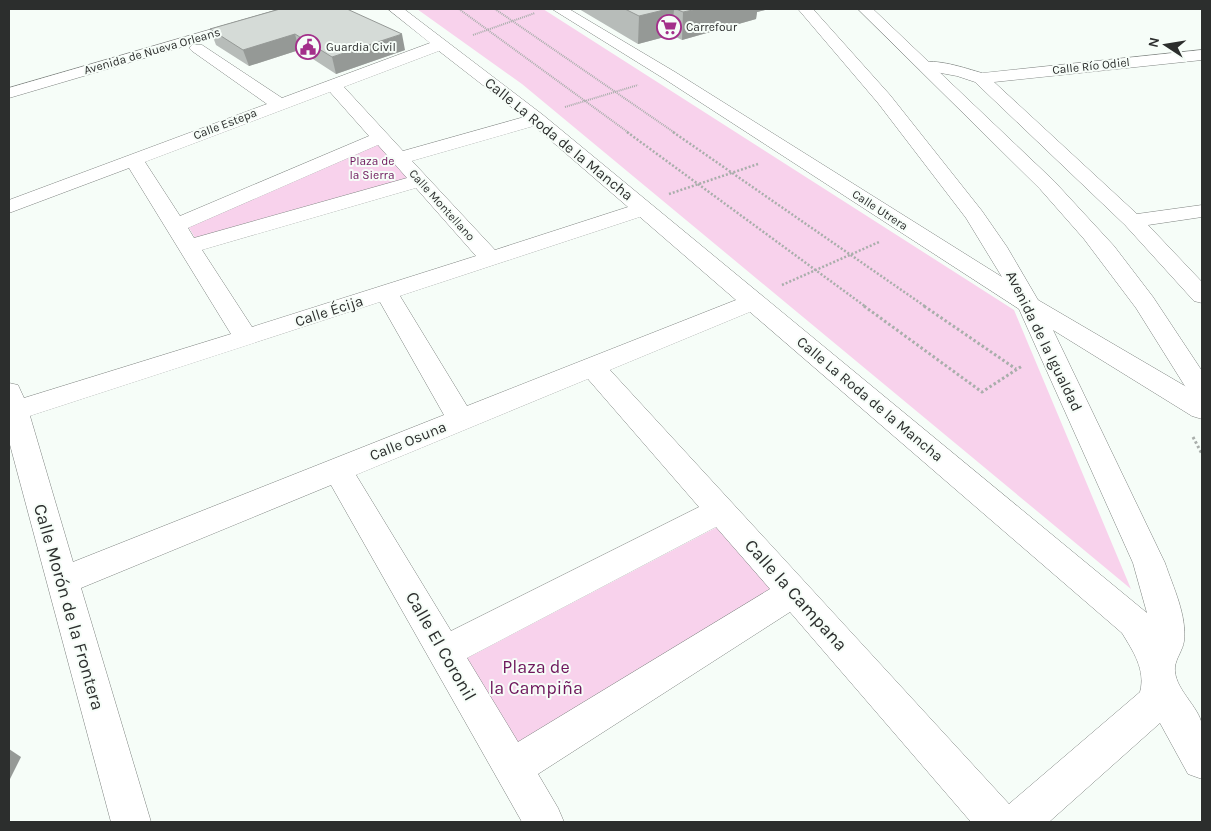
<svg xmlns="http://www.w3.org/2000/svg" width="1211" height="831" font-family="Karla,sans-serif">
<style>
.green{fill:#f8d2ec}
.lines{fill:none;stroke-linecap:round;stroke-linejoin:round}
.street-casing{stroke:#7e8380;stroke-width:1}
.secondary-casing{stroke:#7e8380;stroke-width:1}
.path-far2{stroke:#a9aeab;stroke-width:2;stroke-dasharray:1 1;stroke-linecap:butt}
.path-far1{stroke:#a9aeab;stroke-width:2.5;stroke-dasharray:2 2;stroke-linecap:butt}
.path{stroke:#a9aeab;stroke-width:3;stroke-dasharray:2.5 2.5;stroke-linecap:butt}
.street{fill:#fff;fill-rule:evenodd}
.secondary{fill:#fff;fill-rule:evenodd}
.wall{fill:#b7bcb9}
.shaded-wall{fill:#959996}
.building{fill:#d5dbd7;stroke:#959996}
.labels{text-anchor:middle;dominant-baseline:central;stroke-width:4;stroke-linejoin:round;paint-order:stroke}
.far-poi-label{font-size:12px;fill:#2c2e2d;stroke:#f6fdf8;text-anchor:start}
.far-street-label{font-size:12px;fill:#2c2e2d;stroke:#f6fdf8}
.far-park-label{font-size:12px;fill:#6e175c;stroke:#f6fdf8}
.street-label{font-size:15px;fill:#2c2e2d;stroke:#f6fdf8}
.near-street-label{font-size:18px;fill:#2c2e2d;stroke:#f6fdf8}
.near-park-label{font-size:18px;fill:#6e175c;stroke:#f6fdf8}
</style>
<rect width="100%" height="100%" fill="#f6fdf8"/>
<!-- green -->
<g class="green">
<polygon points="417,9 543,9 1014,310 1131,589 522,84"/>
<polygon points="378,142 411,180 195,238 188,226"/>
<polygon points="719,526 774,588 518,745 467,658"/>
</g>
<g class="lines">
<defs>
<g id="street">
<polygon points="281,9 303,9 301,12 9,98 9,88"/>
<path d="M388 9H404L543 115 1147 613 1133 563 1019 309 663 78 552 9H569L675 72 1002 277 966 218 878 103 798 9H813L890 95 982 211 1007 247 1038 300 1202 396V419L1192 416 1053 330 1165 563C1173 587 1187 615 1184 641 1183 650 1176 658 1175 667 1173 688 1199 706 1202 725 1205 742 1202 762 1202 779L1188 774 1160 723 1049 822H971L790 612 538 774 558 808 564 822H522L331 485 81 588 151 822H111L9 441V383L18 385 24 398 231 334 129 168 9 213V200L267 104 192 51 189 48 192 45H202L282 98 430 43ZM439 51 524 117 403 151 344 87ZM330 92 369 136 180 216 145 162ZM534 126 628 207 495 250 412 161ZM378 145 407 178 194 238 188 228ZM416 188 476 256 252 327 202 250ZM640 217 736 300 467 406 400 296ZM380 302 444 415 73 562 30 416ZM750 312 1122 633C1133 651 1146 670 1140 692L1009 804 610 370ZM588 379 699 507 451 631 356 475ZM716 527 770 589 518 742 467 658Z"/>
<path d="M1202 50V60L994 82 1137 214 1202 205V217L1148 225 1202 282V303L1194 301 1125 225 975 82 957 76 919 69 917 66 919 63C936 58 965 68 982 73Z"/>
</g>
<polygon id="secondary" points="858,9 873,9 1054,181 1114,246 1153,297 1202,371 1202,401 1193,399 1136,308 1084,239 1040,189"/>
</defs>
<!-- street casing -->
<use href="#street" class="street-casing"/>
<!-- secondary casing -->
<use href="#secondary" class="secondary-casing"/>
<!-- path-far2 -->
<g class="path-far2">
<polyline points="459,9 629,133"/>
<polyline points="495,9 675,133"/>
<polyline points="473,35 535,13"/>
<polyline points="565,107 638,85"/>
</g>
<!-- path-far1 -->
<g class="path-far1">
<polyline points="627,132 866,307"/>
<polyline points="673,132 926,307"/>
<polyline points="669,194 758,164"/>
<polyline points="782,285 879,242"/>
</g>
<!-- path -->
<g class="path">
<polyline points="864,306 982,392 1022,366"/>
<polyline points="924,306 1016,369"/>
<polyline points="1193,437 1202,454"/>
</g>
<!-- street -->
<use href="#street" class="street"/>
<!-- secondary -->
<use href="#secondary" class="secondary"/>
</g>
<!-- wall -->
<g class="wall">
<polygon points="280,9 405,50 336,74 299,50 249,66 216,45 210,29"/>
<polygon points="579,9 769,9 757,12 756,19 682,40 672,35 638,44"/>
</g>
<!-- shaded-wall -->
<g class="shaded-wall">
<polygon points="668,9 674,9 672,35 638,44 639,16"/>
<polygon points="698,9 769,9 757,12 756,19 682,40 683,12"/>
<polygon points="295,34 299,50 249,66 243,50"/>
<polygon points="402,34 405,50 336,74 332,57"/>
<polygon points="9,749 21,757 9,781"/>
</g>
<!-- building -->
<g class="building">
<polygon points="280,9 347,9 402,34 332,57 295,34 243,50 210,29"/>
<polygon points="625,9 668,9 639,16"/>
<polygon points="676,9 698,9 683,12"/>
</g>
<!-- icons -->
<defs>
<symbol id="supermarket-ring" viewBox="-11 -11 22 22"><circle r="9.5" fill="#f6fdf8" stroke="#a32f8a" stroke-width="1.5"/><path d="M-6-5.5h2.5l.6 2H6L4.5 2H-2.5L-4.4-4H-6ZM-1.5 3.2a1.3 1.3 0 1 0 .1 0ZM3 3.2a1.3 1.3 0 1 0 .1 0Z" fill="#a32f8a"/></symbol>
<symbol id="civic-ring" viewBox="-11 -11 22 22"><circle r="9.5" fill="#f6fdf8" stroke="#a32f8a" stroke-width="1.5"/><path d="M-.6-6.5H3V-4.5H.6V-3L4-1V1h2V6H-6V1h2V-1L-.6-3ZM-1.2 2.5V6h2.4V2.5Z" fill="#a32f8a"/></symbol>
</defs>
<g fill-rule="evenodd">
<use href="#supermarket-ring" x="655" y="13" width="28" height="28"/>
<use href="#civic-ring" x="294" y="33" width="28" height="28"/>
</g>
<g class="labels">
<!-- far-poi labels -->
<g class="far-poi-label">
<text x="686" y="27">Carrefour</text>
<text x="326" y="47">Guardia Civil</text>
</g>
<!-- far-street labels -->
<g class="far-street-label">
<text transform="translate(152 51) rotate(-16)">Avenida de Nueva Orleans</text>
<text transform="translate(1091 66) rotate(-6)">Calle Río Odiel</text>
<text transform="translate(225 124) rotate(-21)">Calle Estepa</text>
<text transform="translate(442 205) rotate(48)">Calle Montellano</text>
<text transform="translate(880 210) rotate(33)">Calle Utrera</text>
</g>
<!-- far-park labels -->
<g class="far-park-label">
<text x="372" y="161">Plaza de<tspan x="372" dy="14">la Sierra</tspan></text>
</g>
<!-- street labels -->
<g class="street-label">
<text transform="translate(559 139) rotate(39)">Calle La Roda de la Mancha</text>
<text transform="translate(329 311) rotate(-18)">Calle Écija</text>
<text transform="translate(1044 341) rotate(64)">Avenida de la Igualdad</text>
<text transform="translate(870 399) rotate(40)">Calle La Roda de la Mancha</text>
<text transform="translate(408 441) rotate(-22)">Calle Osuna</text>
</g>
<!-- near-street labels -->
<g class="near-street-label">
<text transform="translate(796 595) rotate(48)">Calle la Campana</text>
<text transform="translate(69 607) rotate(74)">Calle Morón de la Frontera</text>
<text transform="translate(441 646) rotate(60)">Calle El Coronil</text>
</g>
<!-- near-park labels -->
<g class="near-park-label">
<text x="536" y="667">Plaza de<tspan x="536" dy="21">la Campiña</tspan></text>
</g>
</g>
<!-- border -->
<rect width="1211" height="831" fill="none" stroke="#2c2e2d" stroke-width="20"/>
<!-- north arrow -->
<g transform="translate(1166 45) rotate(282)" stroke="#f6fdf8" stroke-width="4" paint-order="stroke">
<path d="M0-4L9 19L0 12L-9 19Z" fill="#2c2e2d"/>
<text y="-8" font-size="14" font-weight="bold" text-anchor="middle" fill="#2c2e2d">N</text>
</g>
</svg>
